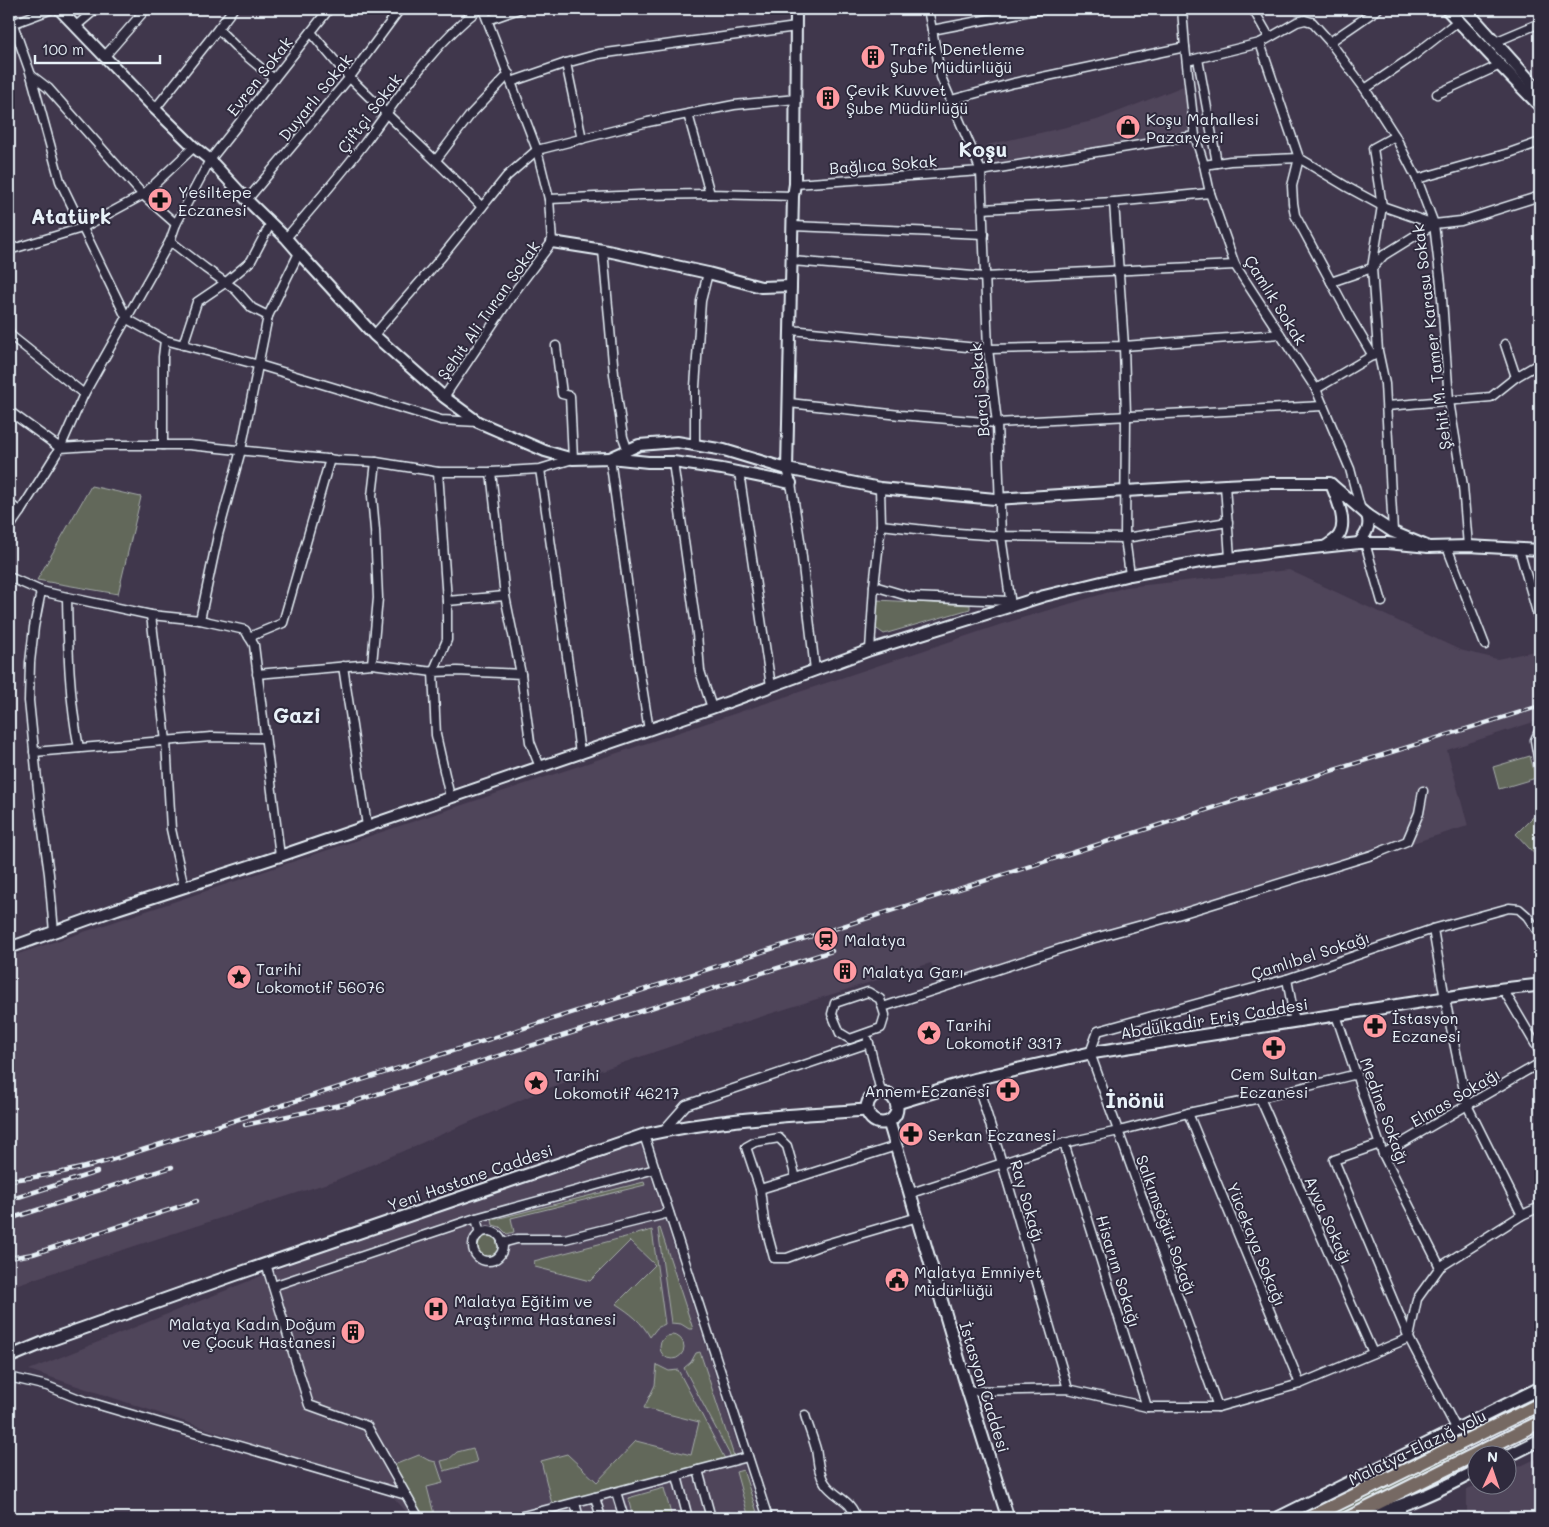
<svg xmlns="http://www.w3.org/2000/svg" width="1549" height="1527" font-family="Mali,sans-serif">
<style>
.built{fill:#4f445a}
.green{fill:#62675a;stroke:#a5aca9}
.lines{fill:none;stroke-linecap:round;stroke-linejoin:round}
.minor-casing{stroke:#e8f1f8;stroke-width:11}
.tertiary-casing{stroke:#e8f1f8;stroke-width:14}
.secondary-casing{stroke:#e8f1f8;stroke-width:15}
.trunk-casing{stroke:#e8f1f8;stroke-width:16}
.minor{stroke:#2f2a3d;stroke-width:8}
.tertiary{stroke:#2f2a3d;stroke-width:10}
.secondary{stroke:#2f2a3d;stroke-width:11}
.trunk{stroke:#766964;stroke-width:12}
.rail-casing{stroke:#e8f1f8;stroke-width:4.5}
.rail{stroke:#2f2a3d;stroke-width:2.5;stroke-dasharray:8;stroke-linecap:butt}
.labels{text-anchor:middle;dominant-baseline:central;stroke-width:4;stroke-linejoin:round;paint-order:stroke}
.poi-label{font-size:16px;fill:#e8f1f8;stroke:#2f2a3d;text-anchor:start}
.street-label{font-size:16px;fill:#e8f1f8;stroke:#2f2a3d}
.district-label{font-size:21px;font-weight:bold;fill:#e8f1f8;stroke:#2f2a3d}
</style>
<rect width="100%" height="100%" fill="#40374c"/>
<filter id="ink" filterUnits="userSpaceOnUse"><feTurbulence type="fractalNoise" baseFrequency=".02" numOctaves="2"/><feDisplacementMap in="SourceGraphic" scale="10" xChannelSelector="R" yChannelSelector="G"/><feConvolveMatrix kernelMatrix="1 2 1 2 8 2 1 2 1" color-interpolation-filters="sRGB"/></filter>
<g filter="url(#ink)">
<!-- built -->
<g class="built">
<polygon points="1186,85 1192,135 990,167 987,145 1097,120"/>
<polygon points="1289,570 1460,650 1497,659 1540,650 1540,720 1447,750 1468,826 943,987 931,963 716,1031 546,1089 334,1181 9,1287 9,957 1002,624 1126,587"/>
<polygon points="640,1143 761,1518 412,1518 385,1488 29,1370 328,1249"/>
<polygon points="1540,1457 1540,1518 1467,1518 1467,1489 1477,1485 1506,1484 1507,1472"/>
</g>
<!-- green -->
<g class="green">
<polygon points="91,486 141,497 118,594 37,580"/>
<polygon points="877,600 970,605 970,609 884,634 874,627"/>
<polygon points="1530,756 1536,778 1499,789 1493,767"/>
<polygon points="1534,816 1540,822 1540,860 1516,834"/>
<polygon points="644,1182 645,1185 511,1218 514,1232 507,1234 500,1227 493,1225 492,1220"/>
<polygon points="660,1228 693,1329 689,1329 681,1324 671,1323 658,1229"/>
<path d="M652 1230 665 1324 657 1328 650 1337C642 1322 630 1313 616 1304L655 1265 630 1241 590 1281 535 1267 534 1261Z"/>
<circle cx="489" cy="1246" r="12"/>
<circle cx="672" cy="1347" r="12"/>
<polygon points="700,1352 734,1456 731,1457 684,1368 691,1362 696,1353"/>
<polygon points="657,1365 669,1371 678,1370 725,1459 552,1504 541,1461 567,1454 597,1482 636,1441 691,1455 699,1422 644,1408 655,1385"/>
<polygon points="473,1448 477,1462 444,1471 441,1461 449,1459 457,1452"/>
<polygon points="1463,1450 1465,1454 1340,1518 1324,1518"/>
<polygon points="419,1455 428,1460 436,1462 443,1483 427,1487 435,1518 423,1518 394,1465"/>
<polygon points="743,1470 759,1518 749,1518 736,1472"/>
<polygon points="664,1488 672,1518 633,1518 628,1498"/>
</g>
<g class="lines">
<defs>
<g id="minor">
<polyline points="1182,9 1185,47 1195,136 1204,165 1210,193 1235,265 1316,389 1350,469 1360,507"/>
<polyline points="1253,9 1269,37"/>
<polyline points="9,13 31,75 60,181 127,319 165,340 259,365 441,420 478,422"/>
<polyline points="488,20 519,9"/>
<polyline points="9,25 52,9"/>
<polyline points="76,26 96,9"/>
<polyline points="218,29 237,48 274,79"/>
<polyline points="932,30 1041,9"/>
<path d="M311 32C324 48 337 64 351 79 394 122 440 163 482 207L507 176 537 150 648 122 688 114 734 105 796 99"/>
<polyline points="1330,42 1378,9"/>
<polyline points="1495,42 1540,23"/>
<polyline points="1260,43 1299,158 1292,186 1293,203 1295,215 1350,317 1373,356"/>
<polyline points="105,56 146,9"/>
<polyline points="1198,59 1217,163"/>
<polyline points="1187,61 1260,43 1297,22 1305,20 1312,22 1330,42 1365,89 1395,136 1417,179 1434,224 1441,284 1449,401 1463,486 1468,546"/>
<polyline points="566,63 582,139"/>
<polyline points="31,75 48,88 143,195 176,224"/>
<polyline points="511,82 566,63 599,54 796,27"/>
<polyline points="1365,89 1412,57 1458,21"/>
<polyline points="1437,94 1500,65"/>
<polyline points="951,100 1014,83 1185,47"/>
<polyline points="155,109 218,29 233,9"/>
<polyline points="688,114 710,194 793,196"/>
<polyline points="436,160 471,114 509,74"/>
<polyline points="1204,165 1230,161 1299,158 1347,187 1382,206 1434,224 1461,221 1540,196"/>
<polyline points="1417,179 1509,153 1540,142"/>
<polyline points="795,184 981,171 941,77 928,9"/>
<polyline points="549,199 642,195 710,194"/>
<polyline points="247,200 350,77 400,9"/>
<polyline points="982,209 1114,202"/>
<polyline points="793,226 984,234"/>
<path d="M286 238C313 207 339 177 364 144 399 97 432 45 479 9"/>
<polyline points="170,241 205,268 236,290 252,308 268,316"/>
<polyline points="9,250 82,228 143,195 194,147"/>
<polyline points="603,250 614,374 623,437 628,451"/>
<polyline points="792,261 985,277 1235,265"/>
<polyline points="1331,282 1372,268 1384,255 1434,224"/>
<polyline points="791,330 988,349 1124,346 1280,334"/>
<polyline points="9,331 10,335 84,394"/>
<polyline points="374,335 440,259 482,207"/>
<polyline points="1505,344 1516,377"/>
<polyline points="183,345 197,302 225,283 251,261 271,223"/>
<polyline points="1316,389 1375,354"/>
<polyline points="444,397 513,294 552,242 549,199 537,150 483,9"/>
<polyline points="789,403 900,415 997,423 1323,406"/>
<polyline points="1387,406 1491,397 1516,377 1540,363"/>
<polyline points="9,411 60,448 106,445 189,445 336,460 376,462 438,472 491,472 540,469 573,459 570,396 562,394 556,346"/>
<polyline points="163,445 163,357 165,340"/>
<polyline points="695,445 695,387 701,301 708,273"/>
<polyline points="610,458 639,668 649,730"/>
<polyline points="673,462 697,634 700,671 712,708"/>
<polyline points="540,469 574,705 580,754"/>
<polyline points="787,469 791,483 800,540 815,670"/>
<polyline points="491,472 505,596 521,674"/>
<polyline points="739,472 771,686"/>
<polyline points="1225,485 1230,558"/>
<polyline points="9,503 20,512"/>
<polyline points="881,525 943,532 1001,536 1125,538 1228,522"/>
<polyline points="9,528 20,512 60,448 84,394 170,241 176,224 210,160 329,9"/>
<polyline points="1393,532 1385,384 1378,351 1372,268 1382,206 1373,148 1395,136"/>
<polyline points="1365,543 1382,602"/>
<polyline points="1447,547 1485,645"/>
<polyline points="1519,549 1540,623"/>
<polyline points="1130,575 1125,538 1126,416 1124,346 1114,202 1210,193"/>
<polyline points="9,577 41,591 67,597 151,615 200,620 245,630 254,645 280,856"/>
<polyline points="874,586 911,597 1009,601"/>
<polyline points="41,591 34,627 30,662 29,701 40,809 49,874 54,932"/>
<path d="M67 597C68 647 69 699 79 748"/>
<polyline points="447,601 505,596"/>
<polyline points="1011,605 1001,536 997,423 988,349 981,171 1195,136"/>
<polyline points="151,615 166,741 171,829 184,888"/>
<polyline points="200,620 218,535 241,450 268,316 299,253"/>
<polyline points="249,637 283,623 330,459"/>
<polyline points="870,650 874,586 881,525 880,488"/>
<polyline points="372,664 433,672 447,640 447,601 438,472"/>
<polyline points="343,666 367,826"/>
<polyline points="257,674 372,664 378,598 375,530 372,496 376,462"/>
<polyline points="1540,729 1535,740 1540,769"/>
<polyline points="34,752 211,737 265,738"/>
<polyline points="450,797 436,735 433,672 457,671 521,674 530,742 540,767"/>
<polyline points="1433,929 1445,999 1467,1105 1522,1215"/>
<polyline points="1287,979 1295,1022"/>
<polyline points="1503,989 1540,1052"/>
<polygon points="868,992 880,999 885,1015 881,1028 850,1039 840,1033 832,1014 835,1003"/>
<polyline points="883,1007 1084,941 1174,916 1372,855 1407,841 1419,813 1423,791"/>
<polyline points="1336,1015 1383,1154 1440,1267"/>
<polyline points="868,1040 881,1092"/>
<polyline points="976,1079 1002,1163 1068,1389"/>
<polyline points="1260,1098 1373,1353"/>
<polyline points="1188,1113 1300,1384"/>
<polyline points="663,1131 686,1105 869,1043"/>
<polyline points="644,1135 768,1518"/>
<polyline points="1064,1143 1147,1407"/>
<polyline points="1380,1144 1334,1160 1409,1338 1457,1430"/>
<polyline points="896,1146 796,1178 787,1146 779,1138 755,1142 746,1147 760,1189 764,1221 774,1258 787,1258 819,1246 918,1217"/>
<polyline points="1383,1154 1540,1063"/>
<polyline points="760,1189 796,1178"/>
<polyline points="911,1193 1064,1143 1119,1131 1188,1113 1260,1098 1357,1074"/>
<circle cx="488" cy="1246" r="15"/>
<polyline points="480,1234 476,1218 655,1169"/>
<polyline points="502,1243 517,1239 565,1239 669,1213"/>
<polyline points="266,1264 309,1405 367,1426 419,1518"/>
<polyline points="273,1286 476,1218"/>
<polyline points="9,1377 47,1386 82,1400 406,1495"/>
<polyline points="968,1391 1068,1389 1147,1407 1218,1407 1300,1384 1409,1338 1417,1299 1440,1267 1522,1215 1540,1207"/>
<polyline points="1218,1407 1090,1053 1098,1031 1287,979 1433,929 1509,908 1519,909 1527,916 1540,935"/>
<path d="M805 1415C808 1426 813 1438 816 1449 818 1460 818 1473 825 1483 835 1498 851 1499 856 1518"/>
<polyline points="698,1470 711,1518"/>
<polyline points="677,1476 688,1518"/>
<polyline points="616,1492 624,1518"/>
<polyline points="595,1497 601,1518"/>
<polyline points="575,1503 579,1518"/>
<polyline points="515,1518 748,1457"/>
<polyline points="1401,1518 1401,1506"/>
</g>
<g id="tertiary">
<polyline points="59,9 155,109 194,147 210,160 247,200 286,238 299,253 374,335 444,397 478,422 545,451 573,459 610,458 648,462 673,462 722,469 791,483"/>
<polyline points="552,242 603,250 708,273 761,287 791,286 787,469"/>
<polyline points="791,286 793,196 795,184 796,9"/>
<polyline points="610,458 639,445 677,442 724,450 787,469 880,488 995,499 1225,485 1269,483 1330,483 1367,515 1393,532 1429,547 1468,546 1540,550"/>
<path d="M1359 543C1366 534 1371 527 1367 515"/>
<path d="M1326 546C1330 543 1336 540 1339 535 1348 522 1336 497 1331 484"/>
<polyline points="9,948 117,909 280,856 712,708 870,650 1044,596 1130,575 1200,562 1276,552 1359,543 1387,543 1429,547"/>
</g>
<g id="secondary">
<polyline points="1447,9 1500,65 1540,106"/>
<polyline points="1465,9 1540,92"/>
<circle cx="882" cy="1108" r="15"/>
<polyline points="897,1103 976,1079 1090,1053 1503,989 1540,985"/>
<polyline points="889,1122 968,1391 1008,1518"/>
<path d="M9 1357 50 1340 234 1275 644 1135C717 1119 793 1115 867 1110"/>
<polyline points="1506,1457 1540,1440"/>
<polyline points="1278,1518 1540,1388"/>
<path d="M1353 1518C1398 1510 1436 1492 1476 1471"/>
</g>
<g id="trunk">
<polyline points="1309,1518 1540,1404"/>
<polyline points="1348,1518 1540,1422"/>
</g>
</defs>
<!-- minor casing -->
<use href="#minor" class="minor-casing"/>
<!-- tertiary casing -->
<use href="#tertiary" class="tertiary-casing"/>
<!-- secondary casing -->
<use href="#secondary" class="secondary-casing"/>
<!-- trunk casing -->
<use href="#trunk" class="trunk-casing"/>
<!-- minor -->
<use href="#minor" class="minor"/>
<!-- tertiary -->
<use href="#tertiary" class="tertiary"/>
<!-- secondary -->
<use href="#secondary" class="secondary"/>
<!-- trunk -->
<use href="#trunk" class="trunk"/>
<defs>
<g id="rail">
<polyline points="245,1125 349,1103 832,951"/>
<path d="M9 1180C44 1177 77 1170 111 1160L1231 802 1540 706"/>
<polyline points="9,1200 97,1172"/>
<polyline points="9,1219 172,1167"/>
<polyline points="9,1258 33,1254 197,1201"/>
</g>
</defs>
<!-- rail casing -->
<use href="#rail" class="rail-casing"/>
<!-- rail -->
<use href="#rail" class="rail"/>
</g>
</g>
<!-- icons -->
<defs>
<symbol id="building-disc" viewBox="-11 -11 22 22"><circle r="9.5" fill="#ff9aa2" stroke="#2f2a3d"/><path d="M-4-6H4V6H1V3H-1V6H-4ZM-2.5-4.3h1.7v1.8h-1.7ZM.8-4.3h1.7v1.8H.8ZM-2.5-1h1.7V.8h-1.7ZM.8-1h1.7V.8H.8Z" fill="#111"/></symbol>
<symbol id="shop-disc" viewBox="-11 -11 22 22"><circle r="9.5" fill="#ff9aa2" stroke="#2f2a3d"/><path d="M-5-2.5h2.3a2.7 3.5 0 0 1 5.4 0H5L5.5 6h-11ZM-1.5-2.5h3a1.5 2.3 0 0 0-3 0Z" fill="#111"/></symbol>
<symbol id="pharmacy-disc" viewBox="-11 -11 22 22"><circle r="9.5" fill="#ff9aa2" stroke="#2f2a3d"/><path d="M-2-6h4v4h4v4h-4v4h-4v-4h-4v-4h4Z" fill="#111"/></symbol>
<symbol id="station-disc" viewBox="-11 -11 22 22"><circle r="9.5" fill="#ff9aa2" stroke="#2f2a3d"/><path d="M-3-6H3Q5-6 5-4V2Q5 4 3 4L4.5 6H3L1.5 4h-3L-3 6H-4.5L-3 4Q-5 4-5 2V-4Q-5-6-3-6ZM-3.5-4v3h7v-3ZM-3.5 1v1.5H-2V1ZM2 1v1.5H3.5V1Z" fill="#111"/></symbol>
<symbol id="sight-disc" viewBox="-11 -11 22 22"><circle r="9.5" fill="#ff9aa2" stroke="#2f2a3d"/><path d="M0-6L1.8-2.2L6-1.7L2.9 1.2L3.7 5.4L0 3.3L-3.7 5.4L-2.9 1.2L-6-1.7L-1.8-2.2Z" fill="#111"/></symbol>
<symbol id="civic-disc" viewBox="-11 -11 22 22"><circle r="9.5" fill="#ff9aa2" stroke="#2f2a3d"/><path d="M-.6-6.5H3V-4.5H.6V-3L4-1V1h2V6H-6V1h2V-1L-.6-3ZM-1.2 2.5V6h2.4V2.5Z" fill="#111"/></symbol>
<symbol id="hospital-disc" viewBox="-11 -11 22 22"><circle r="9.5" fill="#ff9aa2" stroke="#2f2a3d"/><path d="M-5-5h3v3.5h4V-5h3V5h-3V1.5h-4V5h-3Z" fill="#111"/></symbol>
</defs>
<g fill-rule="evenodd">
<use href="#building-disc" x="859" y="43" width="28" height="28"/>
<use href="#building-disc" x="814" y="84" width="28" height="28"/>
<use href="#shop-disc" x="1114" y="113" width="28" height="28"/>
<use href="#pharmacy-disc" x="146" y="186" width="28" height="28"/>
<use href="#station-disc" x="812" y="925" width="28" height="28"/>
<use href="#building-disc" x="831" y="957" width="28" height="28"/>
<use href="#sight-disc" x="225" y="963" width="28" height="28"/>
<use href="#pharmacy-disc" x="1361" y="1012" width="28" height="28"/>
<use href="#sight-disc" x="915" y="1019" width="28" height="28"/>
<use href="#pharmacy-disc" x="1260" y="1034" width="28" height="28"/>
<use href="#sight-disc" x="522" y="1069" width="28" height="28"/>
<use href="#pharmacy-disc" x="994" y="1076" width="28" height="28"/>
<use href="#pharmacy-disc" x="897" y="1120" width="28" height="28"/>
<use href="#civic-disc" x="883" y="1266" width="28" height="28"/>
<use href="#hospital-disc" x="422" y="1295" width="28" height="28"/>
<use href="#building-disc" x="339" y="1318" width="28" height="28"/>
</g>
<g class="labels">
<!-- poi labels -->
<g class="poi-label">
<text x="890" y="48">Trafik Denetleme<tspan x="890" dy="18">Şube Müdürlüğü</tspan></text>
<text x="846" y="89">Çevik Kuvvet<tspan x="846" dy="18">Şube Müdürlüğü</tspan></text>
<text x="1146" y="118">Koşu Mahallesi<tspan x="1146" dy="18">Pazaryeri</tspan></text>
<text x="178" y="191">Yesiltepe<tspan x="178" dy="18">Eczanesi</tspan></text>
<text x="844" y="939">Malatya</text>
<text x="256" y="968">Tarihi<tspan x="256" dy="18">Lokomotif 56076</tspan></text>
<text x="862" y="971">Malatya Garı</text>
<text x="1392" y="1017">İstasyon<tspan x="1392" dy="18">Eczanesi</tspan></text>
<text x="946" y="1024">Tarihi<tspan x="946" dy="18">Lokomotif 3317</tspan></text>
<text x="1274" y="1073" text-anchor="middle">Cem Sultan<tspan x="1274" dy="18">Eczanesi</tspan></text>
<text x="554" y="1074">Tarihi<tspan x="554" dy="18">Lokomotif 46217</tspan></text>
<text x="990" y="1090" text-anchor="end">Annem Eczanesi</text>
<text x="928" y="1134">Serkan Eczanesi</text>
<text x="914" y="1271">Malatya Emniyet<tspan x="914" dy="18">Müdürlüğü</tspan></text>
<text x="454" y="1300">Malatya Eğitim ve<tspan x="454" dy="18">Araştırma Hastanesi</tspan></text>
<text x="336" y="1323" text-anchor="end">Malatya Kadın Doğum<tspan x="336" dy="18">ve Çocuk Hastanesi</tspan></text>
</g>
<!-- street labels -->
<g class="street-label">
<text transform="translate(259 76) rotate(-52)">Evren Sokak</text>
<text transform="translate(315 97) rotate(-51)">Duyarlı Sokak</text>
<text transform="translate(369 113) rotate(-53)">Çiftçi Sokak</text>
<text transform="translate(883 164) rotate(-4)">Bağlıca Sokak</text>
<text transform="translate(1276 300) rotate(58)">Çamlık Sokak</text>
<text transform="translate(488 310) rotate(-55)">Şehit Ali Turan Sokak</text>
<text transform="translate(1431 337) rotate(-97)">Şehit M. Tamer Karasu Sokak</text>
<text transform="translate(979 390) rotate(-95)">Baraj Sokak</text>
<text transform="translate(1310 955) rotate(-18)">Çamlıbel Sokağı</text>
<text transform="translate(1214 1018) rotate(-9)">Abdülkadir Eriş Caddesi</text>
<text transform="translate(1455 1097) rotate(-30)">Elmas Sokağı</text>
<text transform="translate(1385 1111) rotate(70)">Medine Sokağı</text>
<text transform="translate(470 1177) rotate(-19)">Yeni Hastane Caddesi</text>
<text transform="translate(1028 1201) rotate(74)">Ray Sokağı</text>
<text transform="translate(1329 1220) rotate(66)">Ayva Sokağı</text>
<text transform="translate(1167 1225) rotate(70)">Salkımsöğüt Sokağı</text>
<text transform="translate(1257 1244) rotate(68)">Yücekaya Sokağı</text>
<text transform="translate(1119 1271) rotate(73)">Hisarım Sokağı</text>
<text transform="translate(985 1387) rotate(73)">İstasyon Caddesi</text>
<text transform="translate(1417 1447) rotate(-26)">Malatya-Elazığ yolu</text>
</g>
<!-- district labels -->
<g class="district-label">
<text x="983" y="148">Koşu</text>
<text x="71" y="215">Atatürk</text>
<text x="297" y="714">Gazi</text>
<text x="1135" y="1099">İnönü</text>
</g>
</g>
<!-- margin -->
<rect width="1549" height="1527" fill="none" stroke="#2f2a3d" stroke-width="30"/>
<rect x="15" y="15" width="1519" height="1497" fill="none" stroke="#e8f1f8" stroke-width="2" filter="url(#ink)"/>
<!-- north arrow -->
<g transform="translate(1492 1470) rotate(3)"><circle r="24" fill="#2f2a3d" stroke="#797a88"/>
<path d="M0-4L9 19L0 12L-9 19Z" fill="#ff9aa2"/>
<text y="-8" font-size="14" font-weight="bold" text-anchor="middle" fill="#e8f1f8">N</text>
</g>
<!-- scale -->
<path d="M35 55v8h125v-8" fill="none" stroke="#e8f1f8" stroke-width="2.5"/>
<text x="42" y="55" font-size="15" fill="#e8f1f8" stroke="#2f2a3d" stroke-width="4" paint-order="stroke">100 m</text>
</svg>
